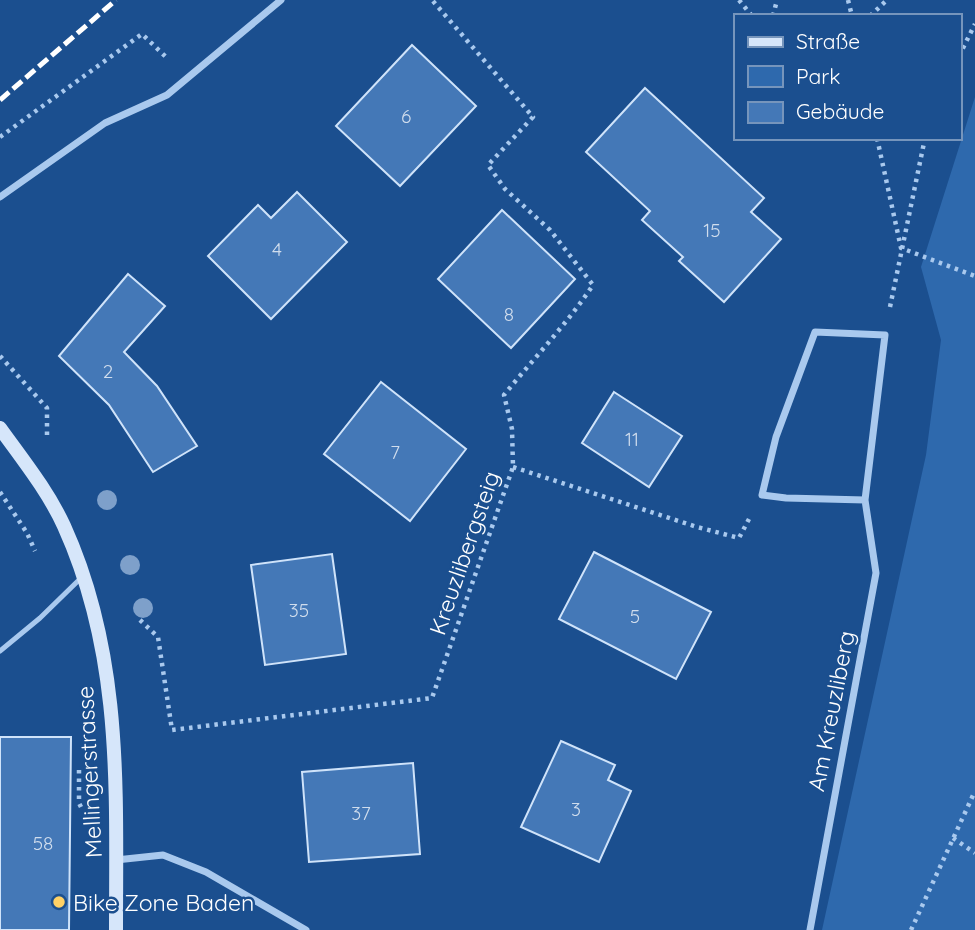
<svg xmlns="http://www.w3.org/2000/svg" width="975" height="930" font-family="Quicksand,sans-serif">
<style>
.green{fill:#2e69ad}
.building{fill:#4478b7;stroke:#cfe3fa;stroke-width:2}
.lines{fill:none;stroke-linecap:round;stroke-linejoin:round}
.path{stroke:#a9c9ee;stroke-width:4.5;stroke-dasharray:3.5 5;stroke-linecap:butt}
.service{stroke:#a9c9ee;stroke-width:5}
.minor{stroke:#a9c9ee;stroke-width:7}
.secondary{stroke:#d6e6fa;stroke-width:14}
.rail{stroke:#fff;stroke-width:5;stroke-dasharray:12 5;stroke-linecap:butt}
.tree{fill:#7ea0ca}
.poi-dot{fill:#ffd166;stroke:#1b4f8f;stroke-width:2.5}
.labels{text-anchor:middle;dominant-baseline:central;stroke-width:5;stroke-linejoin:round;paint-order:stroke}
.number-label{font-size:19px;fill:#d0dded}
.street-label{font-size:23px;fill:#fff;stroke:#1b4f8f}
.poi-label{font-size:23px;fill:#fff;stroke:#1b4f8f;text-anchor:start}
</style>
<rect width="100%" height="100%" fill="#1b4f8f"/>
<!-- green -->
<polygon class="green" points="975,97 975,930 822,930 926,455 941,340 921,267"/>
<!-- building -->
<g class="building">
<polygon points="412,45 476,106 400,186 336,126"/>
<polygon points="645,88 764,198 751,212 781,239 724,302 679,261 683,257 642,220 650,211 586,152"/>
<polygon points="297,192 347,242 271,319 208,256 258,205 271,218"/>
<polygon points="502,210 575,279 511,348 438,279"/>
<polygon points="128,274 165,306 124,352 157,386 197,446 153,472 109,405 59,356"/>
<polygon points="381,382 466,449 410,521 324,454"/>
<polygon points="614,392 682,436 649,487 582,443"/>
<polygon points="594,552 711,612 676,679 559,619"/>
<polygon points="332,554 346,654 265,665 251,565"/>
<polygon points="0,737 71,737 69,930 0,930"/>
<polygon points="561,741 615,765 608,780 631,791 599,862 521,827"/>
<polygon points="413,763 420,854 309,862 302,772"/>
</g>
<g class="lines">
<!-- path -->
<g class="path">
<polyline points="739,0 752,16"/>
<polyline points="848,0 852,16"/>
<polyline points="773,16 777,0"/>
<polyline points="870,16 887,0"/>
<polyline points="959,56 975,24"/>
<polyline points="0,137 142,34 167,58"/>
<polyline points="877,138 901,248 975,276"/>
<polyline points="890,307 925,138"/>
<polyline points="0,356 47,408 47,435"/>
<polyline points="513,467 697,527 739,538 749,519"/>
<polyline points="0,492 27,533 35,551"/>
<path d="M140 620 158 637 172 730 432 698 513 467 512 429 504 395C534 358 567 324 593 285L550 230 505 189 488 165 533 117 432 0"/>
<polyline points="79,770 79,803 81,807"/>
<polyline points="953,838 975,853"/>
<polyline points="911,930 975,791"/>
</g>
<!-- service -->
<polyline class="service" points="0,651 40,618 82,577"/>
<!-- minor -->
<g class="minor">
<polyline points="0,197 105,123 167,95 281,0"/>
<polyline points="116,860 163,855 206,872 306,930"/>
<polyline points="810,930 876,573 865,500 885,335 815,332 776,437 762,495 786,498 865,500"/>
</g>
<!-- secondary -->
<path class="secondary" d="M0 428C23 460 48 491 64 526 123 656 116 791 116 930"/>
<!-- rail -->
<polyline class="rail" points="0,100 116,0"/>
</g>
<!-- trees -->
<g class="tree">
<circle cx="107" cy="500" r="10"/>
<circle cx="130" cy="565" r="10"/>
<circle cx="143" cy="608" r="10"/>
</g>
<!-- markers -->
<circle class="poi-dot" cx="59" cy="902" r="7"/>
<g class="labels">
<!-- number labels -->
<g class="number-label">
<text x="406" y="116">6</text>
<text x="712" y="230">15</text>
<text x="277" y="249">4</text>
<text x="509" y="314">8</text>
<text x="108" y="371">2</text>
<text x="632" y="439">11</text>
<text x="395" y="452">7</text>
<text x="299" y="610">35</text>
<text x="635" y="616">5</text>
<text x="576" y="809">3</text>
<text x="361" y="813">37</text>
<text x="43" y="843">58</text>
</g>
<!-- street labels -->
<g class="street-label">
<text transform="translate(464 553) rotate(-71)">Kreuzlibergsteig</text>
<text transform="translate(831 711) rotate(-79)">Am Kreuzliberg</text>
<text transform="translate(89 772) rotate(-93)">Mellingerstrasse</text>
</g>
<!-- poi labels -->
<g class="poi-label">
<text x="73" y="902">Bike Zone Baden</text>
</g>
</g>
<!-- legend -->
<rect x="734" y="14" width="228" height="126" fill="#1b4f8f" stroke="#7695bc" stroke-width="2"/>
<rect x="748" y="37" width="35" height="10" fill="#d6e6fa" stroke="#7695bc" stroke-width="2"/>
<text x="796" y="49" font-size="21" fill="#ffffff">Straße</text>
<rect x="748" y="66" width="35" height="21" fill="#2e69ad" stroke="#7695bc" stroke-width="2"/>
<text x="796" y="84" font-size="21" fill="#ffffff">Park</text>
<rect x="748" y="102" width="35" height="21" fill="#4478b7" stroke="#7695bc" stroke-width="2"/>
<text x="796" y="119" font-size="21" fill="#ffffff">Gebäude</text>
</svg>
